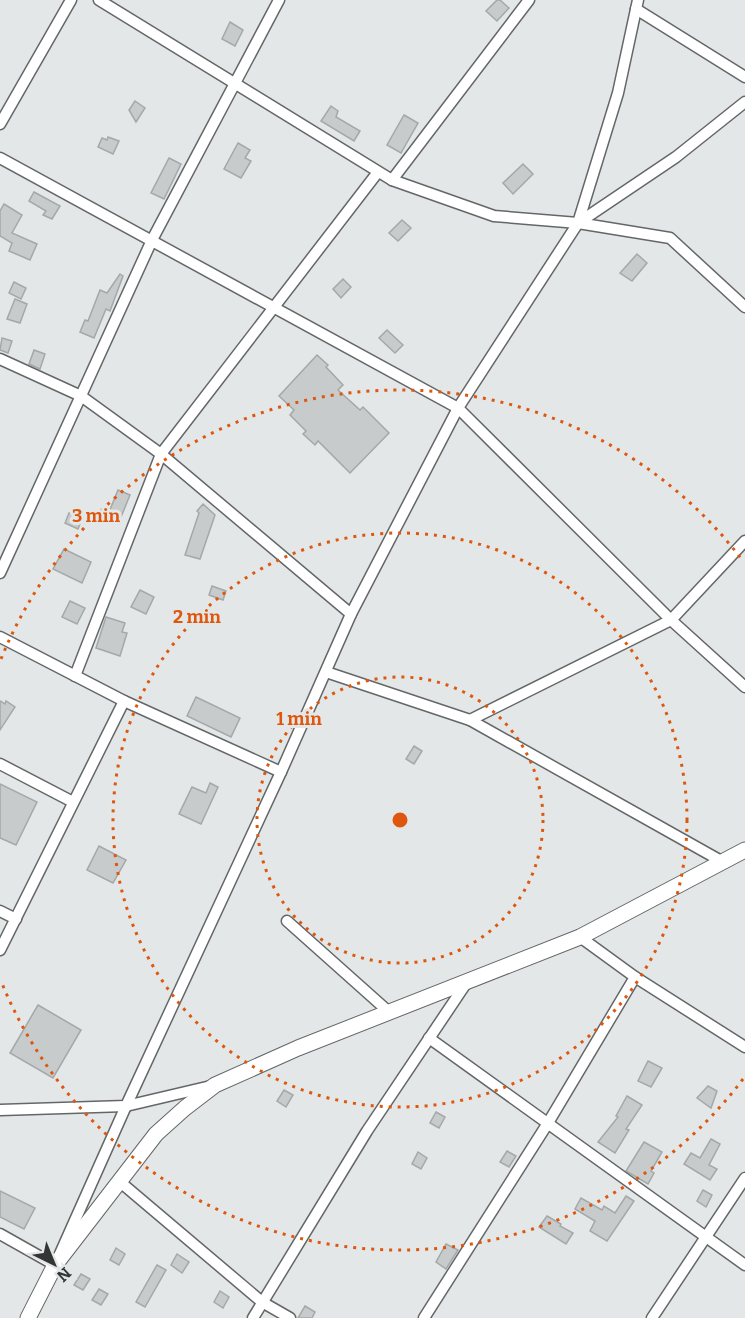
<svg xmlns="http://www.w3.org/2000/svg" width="745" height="1318" font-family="Bitter,serif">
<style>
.building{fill:#c7cbcb;stroke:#a4a8a9;stroke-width:1.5}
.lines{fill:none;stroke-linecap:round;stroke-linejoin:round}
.street-casing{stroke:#646768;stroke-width:13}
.secondary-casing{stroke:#646768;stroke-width:17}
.street{stroke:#fff;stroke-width:10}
.secondary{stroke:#fff;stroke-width:15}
.ring{fill:none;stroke:#df570e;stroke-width:3;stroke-dasharray:3 6}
.centre{fill:#df570e;stroke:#e3e7e7;stroke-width:3}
.ring-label{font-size:18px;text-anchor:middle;font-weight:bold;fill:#df570e;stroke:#e3e7e7;stroke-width:6;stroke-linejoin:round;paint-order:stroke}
</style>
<rect width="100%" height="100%" fill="#e3e7e7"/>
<!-- building -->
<g class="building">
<polygon points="497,0 500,0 509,8 497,21 486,11"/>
<polygon points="230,22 243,30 235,46 222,39"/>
<polygon points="135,101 145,108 136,122 129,110"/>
<polygon points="331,106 338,111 336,117 360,131 354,141 321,121"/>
<polygon points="404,115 418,123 401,153 387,145"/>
<polygon points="108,137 119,141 113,154 98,147 102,138 107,140"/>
<polygon points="238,143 250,150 245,158 251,161 241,178 224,169"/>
<polygon points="169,158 181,164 164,199 151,193"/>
<polygon points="523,164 533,174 513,194 503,183"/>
<polygon points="34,192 60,206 52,219 43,215 46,211 29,201"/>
<polygon points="4,204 22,215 12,233 37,244 30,260 9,251 12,243 0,236 0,211"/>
<polygon points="402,220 411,228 398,241 389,233"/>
<polygon points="637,254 647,263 632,281 620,273"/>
<polygon points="120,274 123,276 110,311 106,309 94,338 80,332 85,320 88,321 100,290 107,293"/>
<polygon points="343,279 351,287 341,298 333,289"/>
<polygon points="14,282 26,288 21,299 9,293"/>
<polygon points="15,299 27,304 20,323 7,319"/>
<polygon points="387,330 403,345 395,353 379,338"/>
<polygon points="2,338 12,341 8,353 0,350"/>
<polygon points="34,350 45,354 40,369 29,364"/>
<polygon points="317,355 328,365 326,367 343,385 338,390 360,410 363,407 389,433 350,473 318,441 315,445 303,434 306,431 290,415 294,410 279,396"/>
<polygon points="118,490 130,495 121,517 109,512"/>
<polygon points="203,504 215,515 200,559 185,555 199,513 197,511"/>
<polygon points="69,513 82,519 78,529 65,523"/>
<polygon points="64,549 91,562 82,583 53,569"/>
<polygon points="212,586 226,591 223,600 209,595"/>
<polygon points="140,590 154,597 146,614 131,607"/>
<polygon points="70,601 85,608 77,624 62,617"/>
<polygon points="106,617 125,623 122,632 127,633 120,656 96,648"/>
<polygon points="196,697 240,718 231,737 187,716"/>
<polygon points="0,701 5,704 6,701 15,707 0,730"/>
<polygon points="414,746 422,751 414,764 406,759"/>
<polygon points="210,783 218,787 201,824 179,814 192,787 206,793"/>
<polygon points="0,784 37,802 16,845 0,838"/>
<polygon points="99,846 126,860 113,883 87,870"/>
<polygon points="38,1005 81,1030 53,1078 10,1053"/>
<polygon points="648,1061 662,1068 651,1087 638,1081"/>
<polygon points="708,1086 717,1091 711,1108 697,1098"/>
<polygon points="284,1090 293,1095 286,1107 277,1101"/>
<polygon points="627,1096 642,1105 626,1129 629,1130 615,1153 598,1142 618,1117 616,1116"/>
<polygon points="436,1112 445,1117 439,1128 430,1123"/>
<polygon points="711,1139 720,1144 709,1165 717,1169 710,1180 684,1164 691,1153 700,1158"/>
<polygon points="644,1142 662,1152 651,1171 654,1173 648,1184 626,1171"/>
<polygon points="507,1151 516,1156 509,1167 500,1162"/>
<polygon points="418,1152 427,1158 421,1169 412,1164"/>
<polygon points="703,1190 712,1195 706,1207 697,1201"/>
<polygon points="0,1191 35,1208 24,1229 0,1217"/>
<polygon points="626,1196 634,1201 607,1241 590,1231 595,1221 575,1209 581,1198 602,1210 604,1206 615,1213"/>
<polygon points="547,1216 561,1224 560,1226 573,1233 566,1244 539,1227"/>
<polygon points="446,1244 458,1250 446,1269 436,1262"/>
<polygon points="116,1248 125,1254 119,1265 110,1260"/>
<polygon points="177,1254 189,1262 182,1273 171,1265"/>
<polygon points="157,1265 166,1270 145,1307 136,1302"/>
<polygon points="81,1274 90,1279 83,1290 74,1285"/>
<polygon points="99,1289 108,1294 101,1305 92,1300"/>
<polygon points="220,1291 229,1297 223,1308 214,1302"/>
<polygon points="305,1306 315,1312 312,1318 298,1318"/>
</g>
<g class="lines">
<defs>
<g id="street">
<polyline points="99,0 392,180 494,216 578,223 670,238 745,307"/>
<polyline points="636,9 745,77"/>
<polyline points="0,124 71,0"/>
<polyline points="0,158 458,408 671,620 745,687"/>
<polyline points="392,180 529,0"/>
<polyline points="578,223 676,157 745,102"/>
<polyline points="0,359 81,396 161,454 351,614"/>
<polyline points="0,573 152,240 279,0"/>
<polyline points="0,637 124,701 281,772"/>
<polyline points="326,672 470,720 723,862"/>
<polyline points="75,676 161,454 378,172"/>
<polyline points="470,720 671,620 745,541"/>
<polyline points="0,764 73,802"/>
<polyline points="0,911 16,919"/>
<polyline points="287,921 389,1012"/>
<polyline points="580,937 635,977 745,1047"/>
<polyline points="0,950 124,701"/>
<polyline points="429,1038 745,1265"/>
<polyline points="0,1110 126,1106 211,1086"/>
<polyline points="119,1181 262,1302 290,1318"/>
<polyline points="0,1234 55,1265 126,1106 281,772 351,614 458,408 578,223 618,93 638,0"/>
<polyline points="253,1318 367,1131 467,982"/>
<polyline points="424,1318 548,1123 635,977"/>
<polyline points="652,1318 745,1178"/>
</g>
<polyline id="secondary" points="28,1318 55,1265 156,1134 185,1108 215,1085 298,1048 580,937 745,850"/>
</defs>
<!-- street casing -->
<use href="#street" class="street-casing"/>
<!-- secondary casing -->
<use href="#secondary" class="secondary-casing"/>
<!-- street -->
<use href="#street" class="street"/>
<!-- secondary -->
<use href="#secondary" class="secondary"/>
</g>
<!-- distance rings -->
<g class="ring">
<circle cx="400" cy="820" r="143"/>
<circle cx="400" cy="820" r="287"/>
<path d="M743 1079A430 430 0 0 1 1 981M1 659A430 430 0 0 1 743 561"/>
</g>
<circle cx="400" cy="820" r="9" class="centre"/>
<g class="ring-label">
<text x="96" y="522">3 min</text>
<text x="197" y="623">2 min</text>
<text x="299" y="725">1 min</text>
</g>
<!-- north arrow -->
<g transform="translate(54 1264) rotate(137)" stroke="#e3e7e7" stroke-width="4.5" paint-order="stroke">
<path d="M0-4.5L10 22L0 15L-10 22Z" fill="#343535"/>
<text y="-9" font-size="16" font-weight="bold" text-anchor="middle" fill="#343535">N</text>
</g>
</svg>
